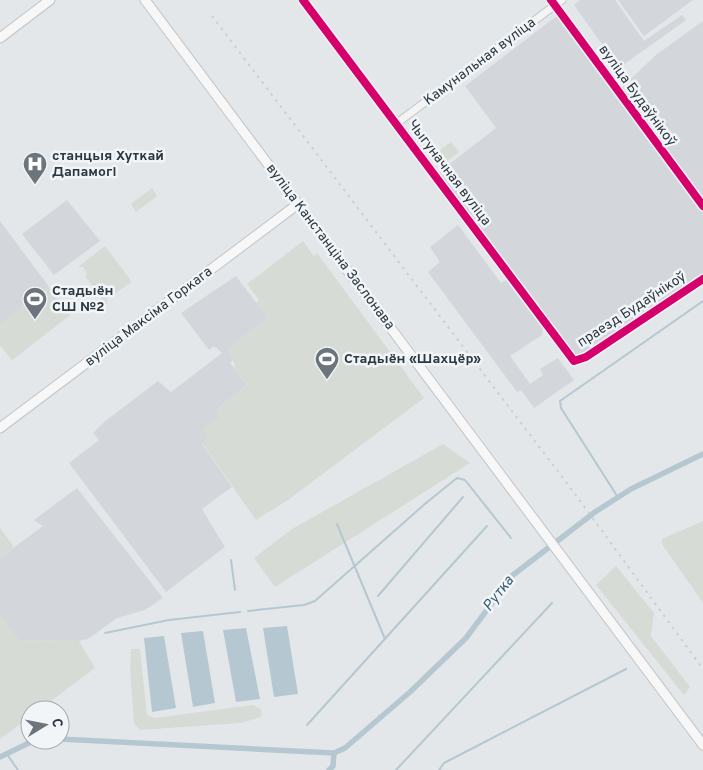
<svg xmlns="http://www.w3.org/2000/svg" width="703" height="770" font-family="Overpass,sans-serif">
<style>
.built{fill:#d3d7dc}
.green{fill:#d6dcd5}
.water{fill:#b5c8d1}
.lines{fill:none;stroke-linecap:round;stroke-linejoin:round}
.stream{stroke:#b5c8d1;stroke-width:2}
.canal{stroke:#b5c8d1;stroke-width:5.5}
.minor-casing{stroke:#c2c5c7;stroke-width:9}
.major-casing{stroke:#c1c4c6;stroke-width:11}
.minor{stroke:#f3f5f5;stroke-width:7}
.major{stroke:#f7f7f7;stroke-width:9}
.rail{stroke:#ccced0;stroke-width:2;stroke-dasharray:2.5 5;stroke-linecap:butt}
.cycleway-casing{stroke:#f2f5f7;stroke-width:11}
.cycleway{stroke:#d6006c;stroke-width:8}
.labels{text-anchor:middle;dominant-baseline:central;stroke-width:5;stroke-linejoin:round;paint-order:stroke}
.street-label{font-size:14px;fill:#2c3841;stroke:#f2f5f7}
.poi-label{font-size:14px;font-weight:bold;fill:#2c3841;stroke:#f2f5f7;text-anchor:start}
.water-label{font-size:15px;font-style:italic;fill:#395e72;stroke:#f2f5f7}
</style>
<rect width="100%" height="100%" fill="#e4e7e9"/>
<!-- built -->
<g class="built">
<polygon points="580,0 615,0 644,41 682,15 686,20 619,68 574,5"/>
<polygon points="618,0 693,0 644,36"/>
<polygon points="558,15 703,210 703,273 577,358 438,173 496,128 465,86"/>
<polygon points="703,21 703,201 619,90 656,55"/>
<polygon points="67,200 100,241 54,275 22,234"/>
<polygon points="0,221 70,315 12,360 0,345"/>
<polygon points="458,225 501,283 506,280 543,329 542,335 510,356 530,384 543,375 540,369 558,358 574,380 534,408 521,390 517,392 428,272 440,262 430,247"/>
<polygon points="236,276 268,318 228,349 233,360 230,363 247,385 218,408 220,417 209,438 202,444 232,487 202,509 225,547 166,592 69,463 99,440 93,433 104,422 158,381 171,392 222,353 214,346 209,350 181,313"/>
<polygon points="77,488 163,598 145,610 117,618 88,639 79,641 18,640 0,615 0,558 43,526 34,520"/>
</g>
<!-- green -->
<g class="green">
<polygon points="451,142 459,152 447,161 439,151"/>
<polygon points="152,188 157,196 136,212 131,204"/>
<polygon points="303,241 314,256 317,253 424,398 288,500 256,520 202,443 209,438 202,429 219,417 216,411 218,408 247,385 234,368 235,365 228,349 268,318 256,303 259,300 247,284"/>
<polygon points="105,246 132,282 107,299 107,304 103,305 101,298 85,276 87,274 83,267 78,267"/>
<polygon points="48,287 70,315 12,360 0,345 0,324"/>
<polygon points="443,444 470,463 275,587 254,558 292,529"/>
<polygon points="703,521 703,603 662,544 662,539"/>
<polygon points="0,528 14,547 0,558"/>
<polygon points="616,566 654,613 651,636 690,687 684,695 596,585"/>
<polygon points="0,615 18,640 79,641 95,668 39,710 30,710 30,717 0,739"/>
<polygon points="131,649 140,649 147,715 155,718 253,705 262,710 261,717 241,723 140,730 134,723 130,669"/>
</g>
<!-- water -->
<g class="water">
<polygon points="287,626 298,694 274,697 263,628"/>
<polygon points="246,628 260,699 236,702 223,630"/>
<polygon points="203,631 215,703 193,707 181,633"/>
<polygon points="164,636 176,708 152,712 144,638"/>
</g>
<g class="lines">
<!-- stream -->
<g class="stream">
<polyline points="619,499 561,408 560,401 703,301"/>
<polyline points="337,524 385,639"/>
<polyline points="231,560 235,590"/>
<polyline points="378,596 463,497"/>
<polyline points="248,611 304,605 315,601 426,503 457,478 465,480 511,538"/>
<polyline points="105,633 169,620 240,612"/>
<polyline points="307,725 487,526"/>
<polyline points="6,753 18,770"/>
<polyline points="396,770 552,603"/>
<polyline points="439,770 444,763 626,669"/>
</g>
<!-- canal -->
<g class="canal">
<polyline points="60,739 334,753"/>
<polyline points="0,757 35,740"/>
<polyline points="329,770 333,766 334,753 345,748 410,692 466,638 513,575 595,512 631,489 703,454"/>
</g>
<defs>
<g id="minor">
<polyline points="303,0 574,361 586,357 703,279"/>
<polyline points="551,0 703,206"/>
<polyline points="397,123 562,0"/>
</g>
<g id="major">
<polyline points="145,0 703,745"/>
<polyline points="0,38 50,0"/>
<polyline points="0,428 298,204"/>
</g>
</defs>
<!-- minor casing -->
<use href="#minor" class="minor-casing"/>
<!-- major casing -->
<use href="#major" class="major-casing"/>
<!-- minor -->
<use href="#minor" class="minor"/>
<!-- major -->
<use href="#major" class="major"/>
<!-- rail -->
<polyline class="rail" points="212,16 578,498 703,669"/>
<defs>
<g id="cycleway">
<polyline points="303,0 574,361 586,357 703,279"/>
<polyline points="551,0 703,206"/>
</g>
</defs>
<!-- cycleway casing -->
<use href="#cycleway" class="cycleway-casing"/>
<!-- cycleway -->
<use href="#cycleway" class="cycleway"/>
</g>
<!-- icons -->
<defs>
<symbol id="hospital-pin" viewBox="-11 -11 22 30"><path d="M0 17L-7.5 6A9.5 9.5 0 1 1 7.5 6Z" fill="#6c757c" stroke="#f2f5f7"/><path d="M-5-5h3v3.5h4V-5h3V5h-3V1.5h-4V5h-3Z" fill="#fff"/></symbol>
<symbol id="stadium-pin" viewBox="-11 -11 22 30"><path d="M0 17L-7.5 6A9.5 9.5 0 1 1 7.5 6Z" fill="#6c757c" stroke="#f2f5f7"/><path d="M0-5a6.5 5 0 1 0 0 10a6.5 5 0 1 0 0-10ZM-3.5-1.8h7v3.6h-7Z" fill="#fff"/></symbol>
</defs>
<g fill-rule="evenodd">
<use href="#hospital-pin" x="21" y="150" width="28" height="38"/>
<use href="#stadium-pin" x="21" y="285" width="28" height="38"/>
<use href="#stadium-pin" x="313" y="345" width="28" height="38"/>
</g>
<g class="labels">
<!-- street labels -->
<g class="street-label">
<text transform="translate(480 62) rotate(-37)">Камунальная вуліца</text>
<text transform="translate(637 96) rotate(54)">вуліца Будаўнікоў</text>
<text transform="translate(449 173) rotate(53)">Чыгуначная вуліца</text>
<text transform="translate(330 247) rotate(53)">вуліца Канстанціна Заслонава</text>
<text transform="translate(632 310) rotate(-33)">праезд Будаўнікоў</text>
<text transform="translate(149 317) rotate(-37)">вуліца Максіма Горкага</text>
</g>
<!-- poi labels -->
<g class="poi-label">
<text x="52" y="156">станцыя Хуткай<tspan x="52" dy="16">Дапамогі</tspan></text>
<text x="52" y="291">Стадыён<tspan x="52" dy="16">СШ №2</tspan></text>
<text x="344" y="359">Стадыён «Шахцёр»</text>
</g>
<!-- water labels -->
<g class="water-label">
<text transform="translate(499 594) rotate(-52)">Рутка</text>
</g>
</g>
<!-- north arrow -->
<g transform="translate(45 725) rotate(80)"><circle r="24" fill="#f2f5f7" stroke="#a3a9ae"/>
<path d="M0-4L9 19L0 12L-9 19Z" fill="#6c757c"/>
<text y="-8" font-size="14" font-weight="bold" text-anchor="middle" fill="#2c3841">С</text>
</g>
</svg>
